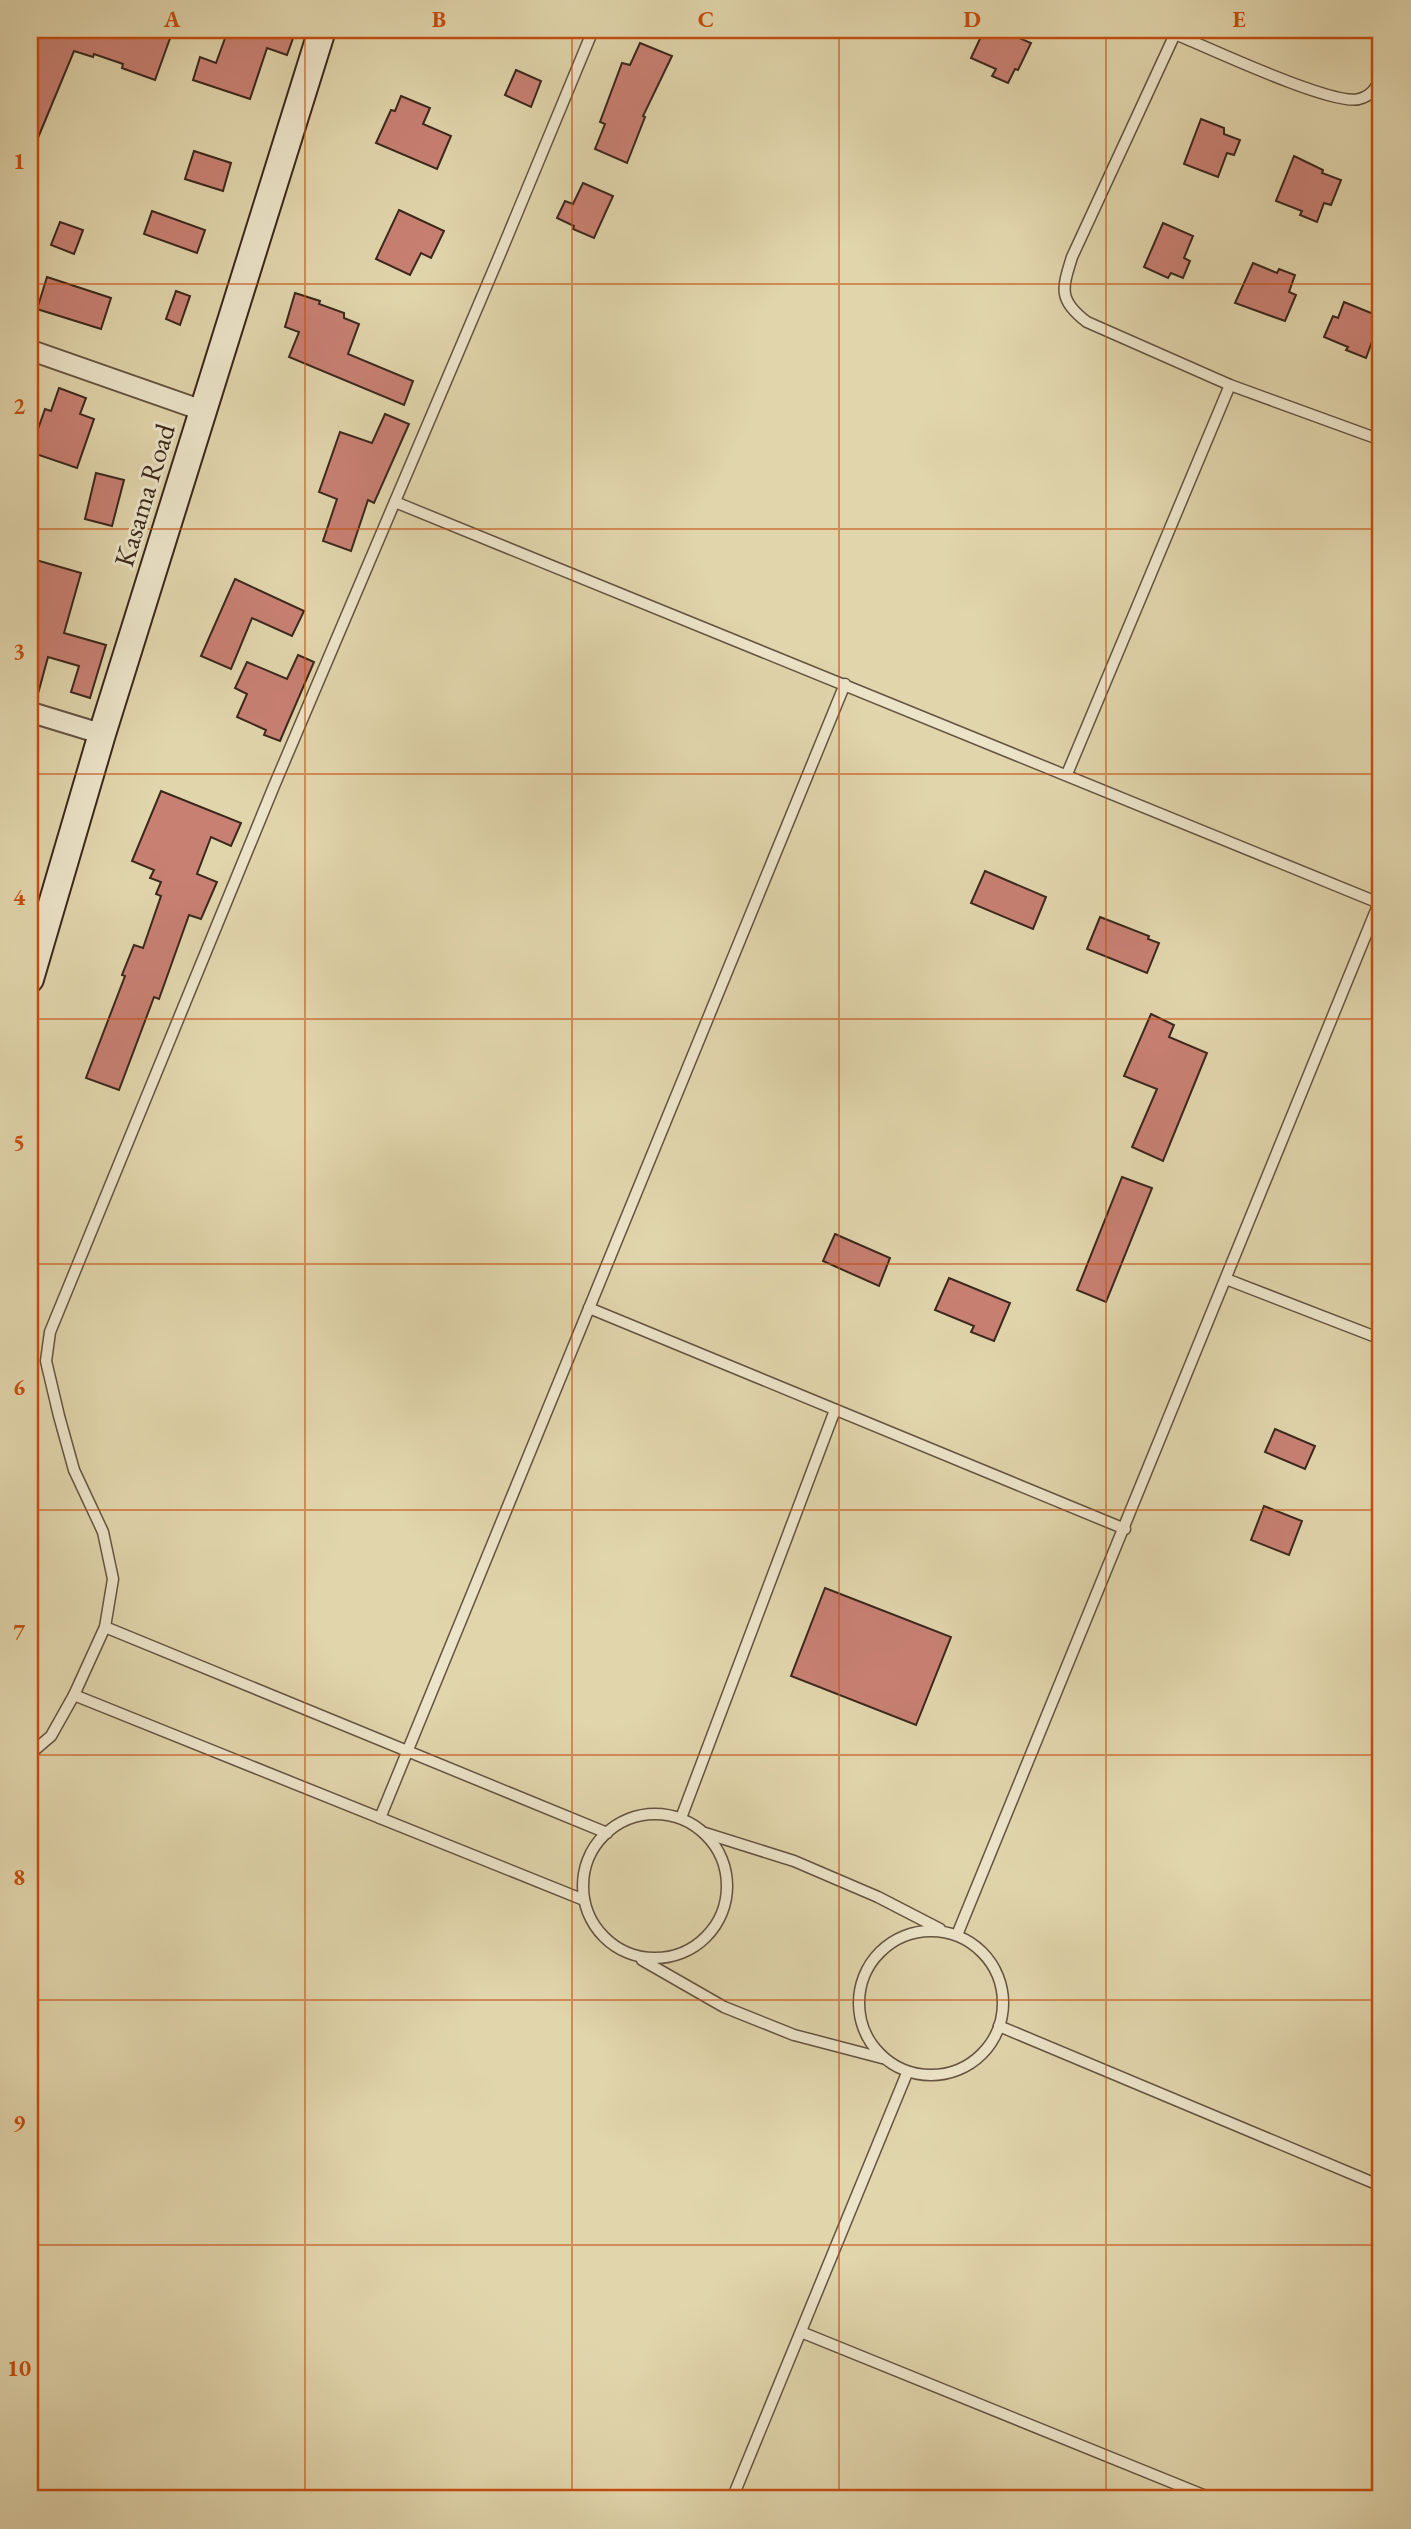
<svg xmlns="http://www.w3.org/2000/svg" width="1411" height="2529" font-family="'EB Garamond',serif">
<style>
.building{fill:#c88073;stroke:#3b281c;stroke-width:2}
.lines{fill:none;stroke-linecap:round;stroke-linejoin:round}
.lane-casing{stroke:#645340;stroke-width:13}
.street-casing{stroke:#645340;stroke-width:23}
.secondary-casing{stroke:#3b281c;stroke-width:30}
.lane{stroke:#ece4c9;stroke-width:10}
.street{stroke:#ece4c9;stroke-width:19}
.secondary{stroke:#ece4c9;stroke-width:26}
.grid{fill:none;stroke:#c54f0f;stroke-width:2;stroke-opacity:0.55}
.labels{text-anchor:middle;dominant-baseline:central;stroke-width:6;stroke-linejoin:round;paint-order:stroke}
.street-label{font-size:28px;fill:#3b281c;stroke:#ece4c9}
.neatline{fill:none;stroke:#c54f0f;stroke-width:2.5}
.grid-label{font-size:23px;text-anchor:middle;font-weight:bold;fill:#c54f0f}
</style>
<rect width="100%" height="100%" fill="#e1d5ac"/>
<filter id="stains"><feTurbulence type="fractalNoise" baseFrequency=".00286" numOctaves="4"/><feColorMatrix values="0 0 0 0 .2 0 0 0 0 .09 0 0 0 0 .02 0 0 0 .5 -.17"/></filter>
<radialGradient id="worn" r=".72"><stop offset=".6" stop-color="#630" stop-opacity="0"/><stop offset="1" stop-color="#630" stop-opacity=".3"/></radialGradient>
<!-- building -->
<g class="building">
<polygon points="30,30 173,30 155,80 122,68 123,64 94,54 93,57 74,51 30,157"/>
<polygon points="228,30 296,30 287,55 267,48 250,99 193,80 200,57 216,63"/>
<polygon points="984,30 1000,30 1031,43 1018,70 1015,69 1008,83 992,76 996,69 971,58"/>
<polygon points="640,43 672,56 643,116 645,117 627,163 595,149 605,124 600,122 622,63 630,65"/>
<polygon points="516,70 541,81 531,107 505,95"/>
<polygon points="401,96 430,108 423,124 451,136 437,169 376,143 391,110 395,111"/>
<polygon points="1201,119 1224,128 1224,134 1240,140 1234,155 1227,153 1218,177 1184,164"/>
<polygon points="194,151 231,163 223,191 185,179"/>
<polygon points="1294,156 1323,170 1322,173 1341,180 1331,205 1324,203 1317,222 1300,215 1302,211 1276,201"/>
<polygon points="583,183 613,196 594,238 573,229 574,226 557,218 565,201 573,204"/>
<polygon points="399,210 444,231 431,258 421,253 410,275 376,259"/>
<polygon points="152,211 205,230 197,253 144,234"/>
<polygon points="60,222 83,230 74,254 51,245"/>
<polygon points="1163,223 1193,236 1184,258 1190,261 1183,278 1171,273 1168,278 1144,267"/>
<polygon points="1253,263 1277,273 1279,269 1295,275 1289,292 1296,295 1285,321 1235,303"/>
<polygon points="47,277 111,298 101,329 37,309"/>
<polygon points="176,291 190,296 180,325 166,319"/>
<polygon points="295,293 320,301 319,304 344,313 344,318 359,324 348,354 413,381 404,405 289,357 299,332 285,327"/>
<polygon points="1344,302 1381,317 1366,358 1346,350 1348,347 1324,337 1333,316 1338,318"/>
<polygon points="59,388 86,398 80,414 94,419 77,468 30,452 45,409 51,411"/>
<polygon points="385,414 409,424 374,503 368,500 351,551 323,541 337,499 319,492 340,432 372,443"/>
<polygon points="96,473 124,480 112,526 85,519"/>
<polygon points="36,560 81,573 64,633 106,645 90,698 71,692 79,666 48,657 36,701 30,700 30,583"/>
<polygon points="235,579 304,611 292,636 252,618 231,669 201,656"/>
<polygon points="298,655 314,662 280,741 264,735 266,730 237,717 247,694 235,688 247,662 287,679"/>
<polygon points="161,791 241,823 231,846 211,837 197,874 217,882 201,919 189,915 159,999 154,997 119,1090 86,1078 125,976 122,975 134,945 143,948 161,896 156,894 161,882 150,878 154,870 132,861"/>
<polygon points="985,871 1046,897 1033,929 971,903"/>
<polygon points="1100,917 1149,936 1148,939 1159,943 1147,973 1087,949"/>
<polygon points="1151,1014 1174,1025 1169,1037 1207,1053 1163,1161 1132,1147 1157,1089 1124,1076"/>
<polygon points="1122,1177 1152,1188 1106,1302 1077,1290"/>
<polygon points="835,1234 890,1258 879,1286 823,1261"/>
<polygon points="949,1278 1010,1303 994,1341 971,1332 974,1326 935,1310"/>
<polygon points="1275,1429 1315,1446 1305,1469 1265,1452"/>
<polygon points="1264,1506 1302,1521 1289,1555 1251,1540"/>
<polygon points="825,1588 951,1637 916,1725 791,1676"/>
</g>
<g class="lines">
<defs>
<g id="lane">
<path d="M1166 30C1198 43 1333 107 1359 99 1371 96 1376 88 1381 78"/>
<path d="M1175 34 1072 257C1062 289 1058 300 1087 322L1230 385 1381 440"/>
<polyline points="395,502 1379,903"/>
<polyline points="1067,774 1230,385"/>
<polyline points="1226,1279 1381,1339"/>
<polyline points="589,1308 1125,1529"/>
<polyline points="105,1627 607,1833"/>
<polyline points="74,1695 584,1900"/>
<polyline points="30,1754 51,1736 74,1695 105,1627 113,1579 103,1532 74,1470 59,1416 46,1361 50,1332 274,786 501,252 593,30"/>
<circle cx="655" cy="1886" r="72"/>
<polyline points="380,1818 845,684"/>
<polyline points="681,1818 835,1410"/>
<polyline points="705,1833 794,1861 878,1897 940,1929"/>
<circle cx="931" cy="2003" r="72"/>
<polyline points="957,1935 1381,898"/>
<polyline points="642,1960 724,2007 794,2035 882,2058"/>
<polyline points="999,2026 1381,2186"/>
<polyline points="801,2332 1213,2499"/>
<polyline points="732,2499 907,2073"/>
</g>
<g id="street">
<polyline points="30,350 204,411"/>
<polyline points="30,712 102,734"/>
</g>
<polyline id="secondary" points="30,979 102,734 322,30"/>
</defs>
<!-- lane casing -->
<use href="#lane" class="lane-casing"/>
<!-- street casing -->
<use href="#street" class="street-casing"/>
<!-- secondary casing -->
<use href="#secondary" class="secondary-casing"/>
<!-- lane -->
<use href="#lane" class="lane"/>
<!-- street -->
<use href="#street" class="street"/>
<!-- secondary -->
<use href="#secondary" class="secondary"/>
</g>
<!-- grid -->
<path class="grid" d="M305 30V2499M572 30V2499M839 30V2499M1106 30V2499M30 284H1381M30 529H1381M30 774H1381M30 1019H1381M30 1264H1381M30 1510H1381M30 1755H1381M30 2000H1381M30 2245H1381"/>
<g class="labels">
<!-- street labels -->
<g class="street-label">
<text transform="translate(144 495) rotate(-73)">Kasama Road</text>
</g>
</g>
<!-- margin -->
<rect width="1411" height="2529" fill="none" stroke="#e1d5ac" stroke-width="77"/>
<rect x="38" y="38" width="1334" height="2452" class="neatline"/>
<g class="grid-label">
<text x="172" y="27">A</text>
<text x="439" y="27">B</text>
<text x="706" y="27">C</text>
<text x="972" y="27">D</text>
<text x="1239" y="27">E</text>
<text x="19" y="169">1</text>
<text x="19" y="414">2</text>
<text x="19" y="659">3</text>
<text x="19" y="905">4</text>
<text x="19" y="1150">5</text>
<text x="19" y="1395">6</text>
<text x="19" y="1640">7</text>
<text x="19" y="1885">8</text>
<text x="19" y="2131">9</text>
<text x="19" y="2376">10</text>
</g>
<rect width="100%" height="100%" filter="url(#stains)"/>
<rect width="100%" height="100%" fill="url(#worn)"/>
</svg>
